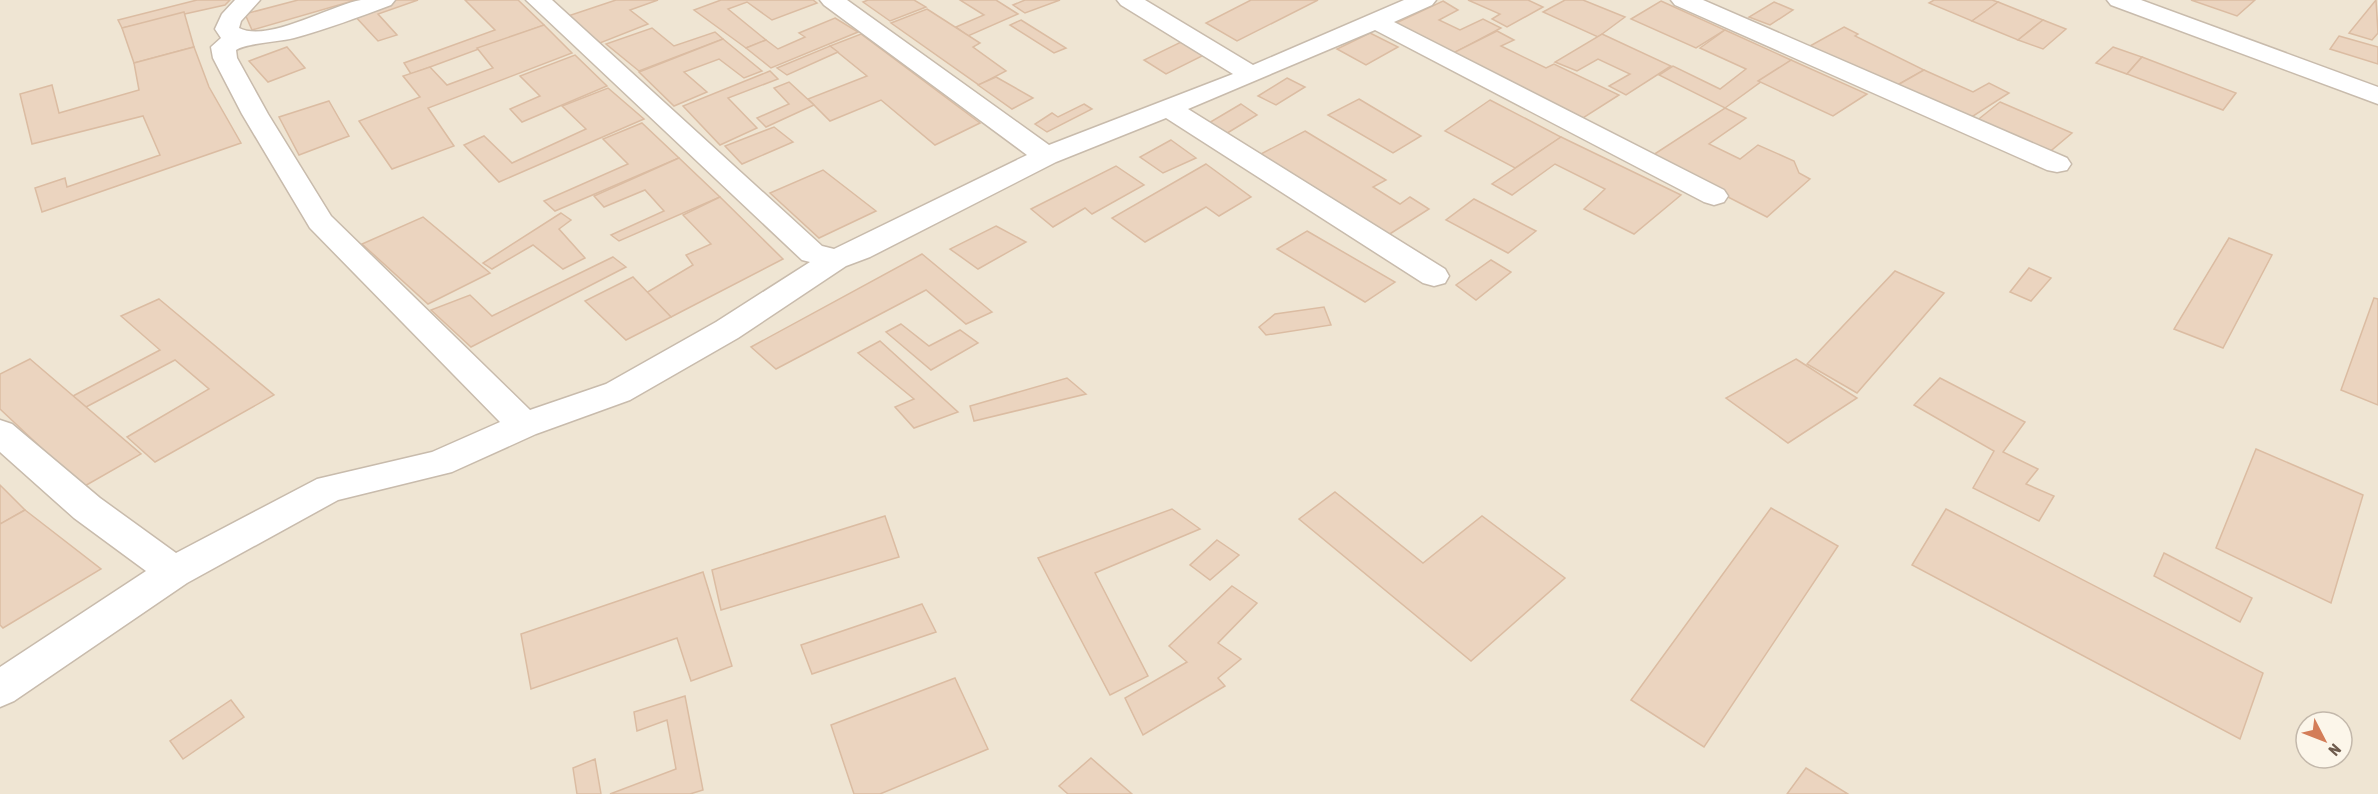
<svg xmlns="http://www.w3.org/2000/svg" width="2378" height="794" font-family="'Asap Condensed',sans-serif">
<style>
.residential{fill:#efe5d3;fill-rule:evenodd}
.building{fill:#ebd4bf;stroke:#dbbca2;stroke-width:1.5}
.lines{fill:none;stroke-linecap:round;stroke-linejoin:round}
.minor-casing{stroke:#c8bbac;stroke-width:3}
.minor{fill:#fff;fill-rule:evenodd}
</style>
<rect width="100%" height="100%" fill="#f9f2e4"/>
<!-- residential -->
<path class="residential" d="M0 0H2378V794H0ZM2306 722H2342V758H2306Z"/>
<!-- building -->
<g class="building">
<polygon points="197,0 230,0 225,5 122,28 118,20"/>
<polygon points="298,0 356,0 252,30 245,14"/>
<polygon points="394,0 418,0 378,14 397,35 378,41 353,14"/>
<polygon points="465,0 518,0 544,25 411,74 404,63 495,30"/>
<polygon points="616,0 658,0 630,10 648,24 600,43 568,16"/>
<polygon points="721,0 813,0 817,3 772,20 747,2 728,9 766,40 746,48 694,10"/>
<polygon points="868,0 914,0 926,7 890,21 863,2"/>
<polygon points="960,0 996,0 1018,14 968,36 956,27 984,15"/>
<polygon points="1025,0 1060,0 1025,13 1013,5"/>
<polygon points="1251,0 1318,0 1237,41 1206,23"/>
<polygon points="1468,0 1528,0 1543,7 1507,27 1492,19 1500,14"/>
<polygon points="1565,0 1583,0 1625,17 1598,37 1543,12"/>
<polygon points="1934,0 1992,0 1998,2 1972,21 1929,3"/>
<polygon points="2191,0 2255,0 2237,16"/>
<polygon points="2376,0 2378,33 2372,40 2349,33"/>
<polygon points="1443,1 1458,10 1439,20 1460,30 1483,19 1501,28 1454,53 1396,23"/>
<polygon points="1661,1 1725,30 1696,48 1631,19"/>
<polygon points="1774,2 1793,10 1770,25 1749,17"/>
<polygon points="1998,2 2043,20 2018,40 1972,21"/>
<polygon points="927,9 980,43 973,47 1006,71 979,85 891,23"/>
<polygon points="184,12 194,47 134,63 122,28"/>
<polygon points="835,18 858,32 771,68 746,48 766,40 778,49 805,37 799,33"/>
<polygon points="1021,20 1066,48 1054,53 1010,25"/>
<polygon points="2043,20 2066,29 2043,49 2018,40"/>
<polygon points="544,25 572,53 428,108 454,146 392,169 359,121 420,97 403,76 430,67 447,85 493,68 477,48"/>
<polygon points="1844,27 1858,34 1855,36 1924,70 1894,87 1810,46"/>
<polygon points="652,28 674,46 715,32 723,39 639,71 606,44"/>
<polygon points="1725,30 1791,60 1725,108 1659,75 1673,66 1720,89 1746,69 1700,48"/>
<polygon points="1497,31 1514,40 1501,46 1546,68 1554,64 1619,95 1583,118 1453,53"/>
<polygon points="1370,33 1398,47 1366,65 1337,49"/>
<polygon points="861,34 980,123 935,145 881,100 830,121 808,99 867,76 830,46"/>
<polygon points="1602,34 1671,66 1626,95 1609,86 1630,74 1598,59 1577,71 1555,62"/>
<polygon points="2339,36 2378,47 2378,64 2330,49"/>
<polygon points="723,39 762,71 744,78 719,59 684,72 707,92 674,106 639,72"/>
<polygon points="1181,42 1204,55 1166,74 1144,60"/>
<polygon points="830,46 838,52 787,75 777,68"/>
<polygon points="194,47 209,87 241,143 42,212 35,188 65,178 67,187 160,155 143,116 32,144 20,94 52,85 59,113 139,90 134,63"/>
<polygon points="287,47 305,68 268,82 249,61"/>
<polygon points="2113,47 2142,57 2127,74 2096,63"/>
<polygon points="575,55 607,86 522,122 510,109 540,96 520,76"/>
<polygon points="2142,57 2236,93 2223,110 2127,74"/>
<polygon points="1791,60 1867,94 1833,116 1758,81"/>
<polygon points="1924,70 1973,92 1989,83 2009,93 1967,120 1894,87"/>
<polygon points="770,71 778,79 728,98 757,128 720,145 683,106"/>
<polygon points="996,77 1033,98 1012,109 978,85"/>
<polygon points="1287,78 1305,87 1276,105 1258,96"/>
<polygon points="789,82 814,105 766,127 757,118 789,104 774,88"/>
<polygon points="608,88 644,119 499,182 464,145 484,136 512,163 586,129 562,106"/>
<polygon points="1359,99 1421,136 1393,153 1328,115"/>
<polygon points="1490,100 1561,137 1515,168 1445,131"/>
<polygon points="329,101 349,136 299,155 279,117"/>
<polygon points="2000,102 2072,133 2047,154 1975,122"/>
<polygon points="1084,104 1092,109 1047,132 1035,124 1052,113 1058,117"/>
<polygon points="1241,104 1257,115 1224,135 1207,124"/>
<polygon points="1725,108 1746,118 1709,144 1740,159 1758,145 1794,161 1799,173 1810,179 1767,217 1650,157"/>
<polygon points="642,123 679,158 555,211 544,201 628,164 603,139"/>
<polygon points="774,127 793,142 742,164 725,146"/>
<polygon points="1305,131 1386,180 1373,187 1400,204 1410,197 1429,209 1385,237 1259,155"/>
<polygon points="1561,137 1681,195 1634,234 1584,209 1605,189 1555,164 1512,195 1492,184"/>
<polygon points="1171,140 1196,158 1163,173 1140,157"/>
<polygon points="679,158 720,197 619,241 611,235 664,211 645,190 604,207 594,196"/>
<polygon points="1206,164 1251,197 1219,216 1206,207 1145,242 1112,218"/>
<polygon points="1116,166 1144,185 1092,214 1085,208 1053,227 1031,209"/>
<polygon points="823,170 876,211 819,238 770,193"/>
<polygon points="720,197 783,259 671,317 646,293 693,265 686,255 711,244 683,215"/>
<polygon points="1474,199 1536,231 1508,253 1446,220"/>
<polygon points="561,213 571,220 559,229 585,258 563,269 533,245 492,269 483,263"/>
<polygon points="423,217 490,273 428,304 362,244"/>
<polygon points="996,226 1026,242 978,269 950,249"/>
<polygon points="1307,231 1395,282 1365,302 1277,249"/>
<polygon points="2229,238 2272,255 2223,348 2174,329"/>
<polygon points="922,254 992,312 966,324 926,290 776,369 751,347"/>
<polygon points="613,257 626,267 471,347 431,310 470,295 492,316"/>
<polygon points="1491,260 1511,272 1476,300 1456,285"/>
<polygon points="2029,268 2051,278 2031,301 2010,292"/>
<polygon points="1895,271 1944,293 1857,393 1807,364"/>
<polygon points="633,277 671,317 626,340 585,301"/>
<polygon points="2374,298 2378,299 2378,405 2341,390"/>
<polygon points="159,299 274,395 155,462 127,437 209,389 175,360 86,407 73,396 160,350 121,316"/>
<polygon points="1324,307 1331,325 1266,335 1259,327 1275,314"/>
<polygon points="901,324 929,346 960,330 978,343 931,370 886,332"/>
<polygon points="880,341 958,412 914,428 895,407 914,399 858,353"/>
<polygon points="30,359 141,454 83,487 0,409 0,374"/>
<polygon points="1796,359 1857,398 1788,443 1726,398"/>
<polygon points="1067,378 1086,394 974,421 970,406"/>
<polygon points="1940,378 2025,422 2003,452 2038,469 2026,484 2054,496 2039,521 1973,488 1994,451 1914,405"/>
<polygon points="2256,449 2363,495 2331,603 2216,548"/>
<polygon points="0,485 25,510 0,524"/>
<polygon points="1335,492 1423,563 1482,516 1565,578 1471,661 1299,519"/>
<polygon points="1771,508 1838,546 1704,747 1631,700"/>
<polygon points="1172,509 1200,529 1095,573 1148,676 1110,695 1038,558"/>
<polygon points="1946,509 2263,673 2240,739 1912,565"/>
<polygon points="25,510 101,569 3,628 0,625 0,524"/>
<polygon points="885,516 899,557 721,610 712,570"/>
<polygon points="1217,540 1239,555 1210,580 1190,565"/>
<polygon points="2164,553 2252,598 2240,622 2154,576"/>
<polygon points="703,572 732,666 691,681 677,638 531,689 521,634"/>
<polygon points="1232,586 1257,603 1218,643 1241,659 1218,678 1225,686 1143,735 1125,698 1187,662 1169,646"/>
<polygon points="922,604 936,632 812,674 801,645"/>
<polygon points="955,678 988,749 880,794 854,794 831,725"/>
<polygon points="685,696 703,790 690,794 610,794 676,769 667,720 637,731 634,712"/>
<polygon points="231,700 244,717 183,759 170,741"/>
<polygon points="1091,758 1132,794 1068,794 1059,786"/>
<polygon points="595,759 601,794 577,794 573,768"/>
<polygon points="1806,768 1848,794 1787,794"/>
</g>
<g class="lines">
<defs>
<g id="minor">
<path d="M235 0H260L241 21 239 28C268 43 331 5 361 0 372 0 384 0 395 0L391 5C359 17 327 29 294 38 278 42 247 43 236 50L237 58 268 114 331 216 530 410 606 384 716 322 810 262 802 260 526 0H552L822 246 834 249 1027 155 824 5 820 0H847L1049 145 1233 74 1121 5 1117 0H1145L1253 65 1404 0H1436L1432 5 1394 22 1724 190 1728 196 1724 202 1714 205 1704 202 1375 30 1188 109 1445 269 1449 276 1445 283 1434 286 1423 283 1166 118 1056 162 870 257 846 266 738 338 630 400 536 434 452 472 338 500 187 583 14 701 0 707V667L146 571 74 518 0 452V420L12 424 100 498 176 553 317 479 432 452 500 422 310 228 242 114 213 58 211 47 221 38 215 29 222 14Z"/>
<polygon points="1671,0 1703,0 2067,158 2071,164 2067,170 2057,172 2047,170 1675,5"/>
<polygon points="2107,0 2141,0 2378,87 2378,104 2111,5"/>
</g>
</defs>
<!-- minor casing -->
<use href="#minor" class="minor-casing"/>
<!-- minor -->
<use href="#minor" class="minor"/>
</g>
<!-- north arrow -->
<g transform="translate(2324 740) rotate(132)"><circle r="28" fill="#fcf6ea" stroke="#c3b8ab" stroke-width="1.5"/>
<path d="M0-4.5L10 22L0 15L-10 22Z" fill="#d37d58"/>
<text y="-9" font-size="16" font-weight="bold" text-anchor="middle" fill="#6e5b4d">N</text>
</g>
</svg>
